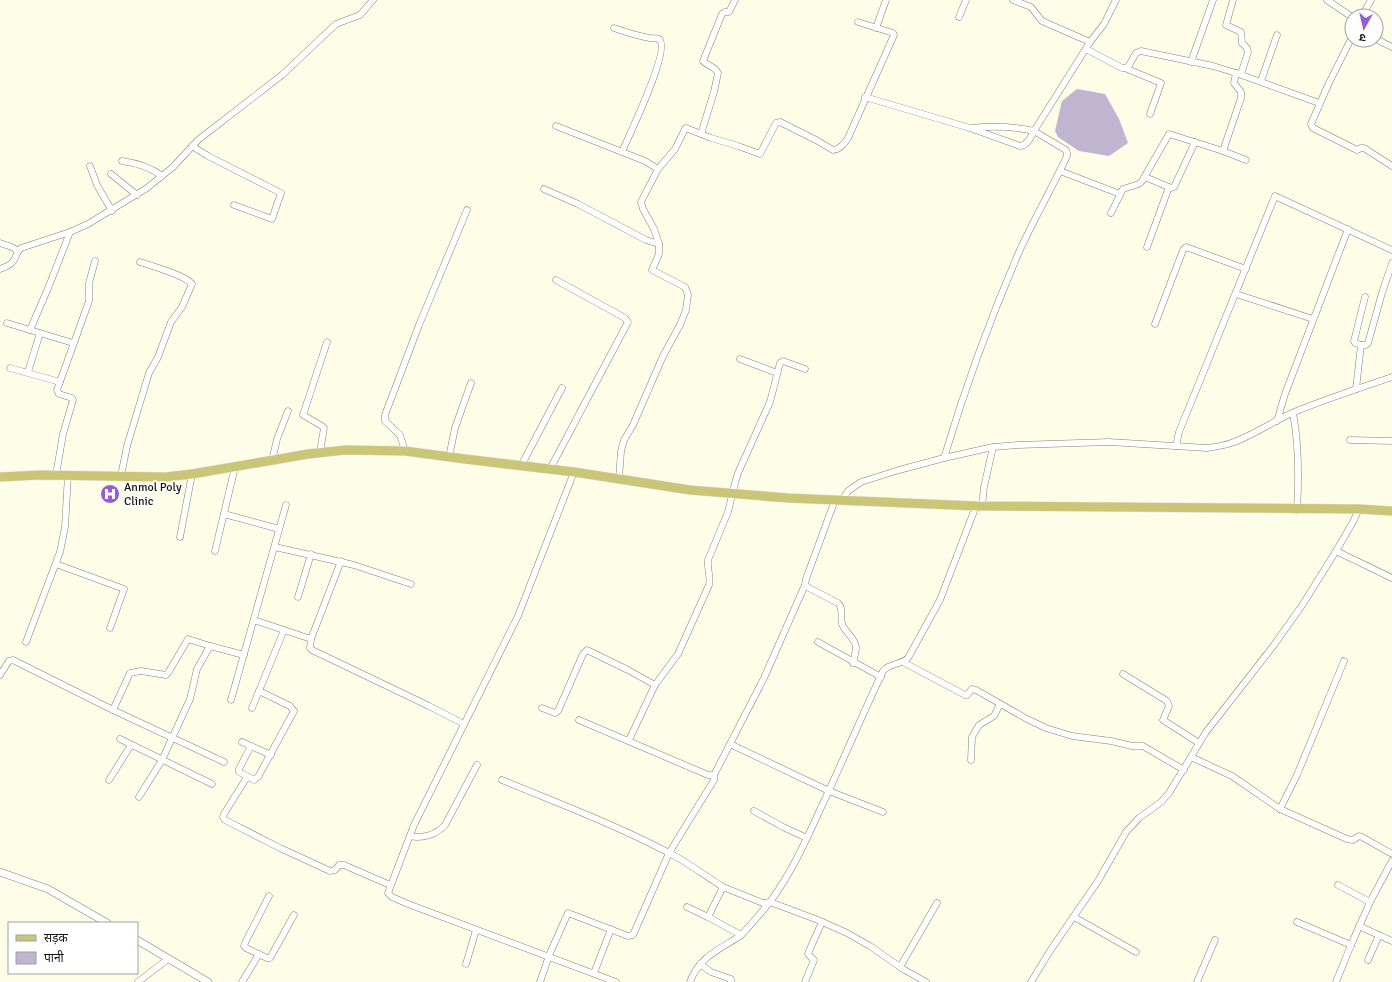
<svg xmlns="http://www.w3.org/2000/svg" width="1392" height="982" font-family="Signika,'Noto Sans Devanagari',sans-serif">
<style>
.water{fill:#bfb5d0}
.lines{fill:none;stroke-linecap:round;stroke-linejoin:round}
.minor-casing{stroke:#82826f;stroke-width:7}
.tertiary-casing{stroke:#82826f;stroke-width:8}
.primary-casing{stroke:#e8e8e7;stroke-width:10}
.minor{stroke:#fff;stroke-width:6}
.tertiary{stroke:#fff;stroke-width:7}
.primary{stroke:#cac678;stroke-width:9}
.labels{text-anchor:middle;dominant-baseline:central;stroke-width:3.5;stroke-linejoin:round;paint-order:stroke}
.poi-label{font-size:12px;fill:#14140c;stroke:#fff;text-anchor:start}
</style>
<rect width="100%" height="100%" fill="#fdfde8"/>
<!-- water -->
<polygon class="water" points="1077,89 1105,94 1119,119 1128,143 1109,156 1079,151 1058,137 1055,131 1062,101"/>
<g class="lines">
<defs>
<g id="minor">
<polyline points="1013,0 1031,7 1042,21 1090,42"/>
<polyline points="1233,0 1226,25 1241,32 1242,43 1247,48 1248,52 1241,74"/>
<polyline points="1327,0 1352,17"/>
<polyline points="1362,16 1371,0"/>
<polyline points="959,17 966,0"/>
<path d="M614 28C626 32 637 36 650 38 652 38 657 38 659 39 672 48 628 137 622 152"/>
<polyline points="876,28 886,0"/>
<polyline points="1352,37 1328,85 1311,124 1313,128 1357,150 1361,148 1364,148 1392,166"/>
<polyline points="1376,39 1392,47"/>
<polyline points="1086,49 1122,68 1128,67 1136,53 1141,51 1213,66 1236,73 1319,103"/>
<polyline points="1191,62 1213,0"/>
<polyline points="1125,68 1161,83 1150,114"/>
<polyline points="1261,81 1277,35"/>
<path d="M865 97 970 128 1020 146C1027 146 1031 137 1034 131 1013 126 992 126 970 128"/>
<polyline points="556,126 645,161 658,169"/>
<path d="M701 134 714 92 718 73C715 66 707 66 703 61L722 14 725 12H729L735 0"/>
<polyline points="192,146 208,156 281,193 272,219 234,205"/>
<polyline points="1223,151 1241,98 1241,92 1234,83 1236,73"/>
<path d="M122 161C137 163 150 167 162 176"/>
<polyline points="90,166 97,185 112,211"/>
<polyline points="1060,171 1120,194"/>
<polyline points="111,174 137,195"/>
<polyline points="1145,177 1171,188 1174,187 1195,142"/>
<polyline points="544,189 578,204 646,240 659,244"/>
<polyline points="1111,213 1123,189 1139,184 1142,181 1169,134 1223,151 1246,160"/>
<polyline points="0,243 12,247 18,251"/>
<polyline points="1147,247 1169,187"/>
<path d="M0 269C5 267 12 265 14 260 17 256 16 252 21 248L70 232 88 224 147 188 173 167 198 140 282 75 336 24 360 15 373 0"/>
<polyline points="1236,294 1313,319"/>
<polyline points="7,323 73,343"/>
<polyline points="1155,324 1183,250 1186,247 1246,269"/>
<polyline points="30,330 49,286 70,232"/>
<polyline points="1361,345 1355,343 1354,341 1365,297"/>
<polyline points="740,359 777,373"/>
<polyline points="10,368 60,382"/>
<polyline points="28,372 40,333"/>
<polyline points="1356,389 1361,345 1366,345 1368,343 1382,293 1392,263"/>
<path d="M1293 413C1299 445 1299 477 1297 510"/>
<polyline points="1277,421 1285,394 1348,229"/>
<polyline points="1350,440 1392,441"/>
<polyline points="1176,446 1179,432 1275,196 1392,250"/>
<polyline points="405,451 400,435 385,421 385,415 419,325 467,210"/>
<polyline points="320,452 324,428 322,426 303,415 327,342"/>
<polyline points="449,457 455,428 471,383"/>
<path d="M944 458C965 388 990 319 1019 252 1034 219 1052 188 1067 156V153L1066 150 1034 131 1090 42 1104 24 1116 0"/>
<polyline points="272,461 277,439 288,411"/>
<polyline points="521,466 562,388"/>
<polyline points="550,469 628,322 625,318 556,280"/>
<polyline points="574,472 518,616 414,825 388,893 392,897 408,904 616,982"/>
<polyline points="56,475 63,434 73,400 72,398 59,394 57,390 89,301 89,283 95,261"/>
<path d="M121 476 127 446 149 373 158 357 171 322 182 307 192 284C185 275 152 266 140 262"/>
<path d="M619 479 621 451 624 440 633 425 663 356 680 325 686 310 688 295 685 287 652 270 659 254V244L654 229 643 209 641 202 658 169 675 149 685 129 686 128 711 138 738 146 760 154 776 123 780 122 816 140 833 150C839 150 845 143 848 138L894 35 893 33 858 22"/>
<path d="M835 500 806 579 805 585 809 588 838 603C844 609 840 616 842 624 845 632 855 638 856 647 856 652 854 658 853 663"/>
<path d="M842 500 848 491 861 482 899 470 944 458 993 447 1018 445 1109 442 1207 448C1215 447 1223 446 1231 443 1253 436 1273 421 1294 412 1326 399 1359 388 1392 377"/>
<polyline points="982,506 984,487 993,447"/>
<polyline points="224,514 279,529"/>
<polyline points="180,537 192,474"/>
<polyline points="275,547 354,565 411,584"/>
<polyline points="215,551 235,467"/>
<polyline points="1336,551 1392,578"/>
<polyline points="341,561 311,639 310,648 312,650 429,706 464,724"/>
<polyline points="56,564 124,589 110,628"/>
<polyline points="298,597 311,554"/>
<polyline points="254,620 311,639"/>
<polyline points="26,642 60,552 65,527 68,475"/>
<polyline points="818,642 881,677"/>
<polyline points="903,662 965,695 967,695 972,689 976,690 1027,719 1046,728 1072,736 1111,741 1132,746 1143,746 1184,770"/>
<polyline points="1123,674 1167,701 1169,706 1163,720 1199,743"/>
<polyline points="0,675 9,661 13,660 113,710 224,762"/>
<polyline points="231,700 286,505"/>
<polyline points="252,708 284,630"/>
<polyline points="542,708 555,713 558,711 583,654 587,650 628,670 655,685"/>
<polyline points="113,710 130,673 141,671 166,675 168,673 188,639 210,646 244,655"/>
<polyline points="579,720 708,775 714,775 764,678 805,585"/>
<polyline points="120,739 212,784"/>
<path d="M629 740 655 685 678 654 709 585C711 576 707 569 708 560L728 512 735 483 738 473 770 402 780 363 783 361 805 369"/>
<polyline points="242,742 271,755"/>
<polyline points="730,744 829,791 883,812"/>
<polyline points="251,746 239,769 239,772 254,780 258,777 294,711 290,706 259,691"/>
<polyline points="1191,757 1232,776 1280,809 1347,839 1353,840 1359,836 1362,837 1392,854"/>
<polyline points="971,760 972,737 979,725 994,716 1000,704"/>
<polyline points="247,777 224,814 223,817 225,820 280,848 330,871 335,870 339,865 344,865 390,885"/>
<polyline points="109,780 131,745"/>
<path d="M502 780C560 804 619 826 675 856 691 865 707 877 723 887L708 917 741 935"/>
<polyline points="139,797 162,760 190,699 197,669 210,646"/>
<polyline points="1280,809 1297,775 1344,661"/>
<polyline points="754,811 783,827 807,838"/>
<path d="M410 836C422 839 436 835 445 825L477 765"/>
<polyline points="1338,885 1370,902"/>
<polyline points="723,887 763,903 770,902 818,920 847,933 870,946 903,969 926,982"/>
<polyline points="269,896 245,943 244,946 246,948 267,958 270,958 294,915"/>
<polyline points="687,907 708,917"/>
<polyline points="1074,917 1136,952"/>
<polyline points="1297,922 1351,945"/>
<polyline points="1359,926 1392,941"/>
<polyline points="1368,960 1379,935"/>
<polyline points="466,964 476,930"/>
<polyline points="700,964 711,972 731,979 731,982"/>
<polyline points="900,967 937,903"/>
<polyline points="594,973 611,929"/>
<polyline points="138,982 168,959"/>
<polyline points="242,982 259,954"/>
<polyline points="540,982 550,953 568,913 628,936 633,935 669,853 714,780 714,775"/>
<path d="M690 982C699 957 720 949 740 936 746 931 764 909 770 902 790 875 805 843 819 812 841 765 861 718 883 671 890 663 901 665 908 658L940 600 976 506"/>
<polyline points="805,982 814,960 808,954 809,951 822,922"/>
<polyline points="1031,982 1050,951 1098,881 1126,832 1139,818 1161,802 1169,793 1206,732 1274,645 1303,604 1336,551 1353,522 1359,509"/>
<polyline points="1197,982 1215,940"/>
<polyline points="1336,982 1351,945 1370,902 1392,861"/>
</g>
<g id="tertiary">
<polyline points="0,872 48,889 107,923"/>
<polyline points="137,940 208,982"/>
</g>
<polyline id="primary" points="0,477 40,475 166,477 192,474 308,454 346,450 405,451 465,459 574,472 690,490 788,498 976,506 1359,509 1392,511"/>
</defs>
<!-- minor casing -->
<use href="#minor" class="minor-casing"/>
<!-- tertiary casing -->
<use href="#tertiary" class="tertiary-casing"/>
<!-- primary casing -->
<use href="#primary" class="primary-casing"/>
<!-- minor -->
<use href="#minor" class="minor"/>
<!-- tertiary -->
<use href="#tertiary" class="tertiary"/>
<!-- primary -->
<use href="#primary" class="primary"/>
</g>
<!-- icons -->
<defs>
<symbol id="hospital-disc" viewBox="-11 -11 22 22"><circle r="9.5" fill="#965dd5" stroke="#fff"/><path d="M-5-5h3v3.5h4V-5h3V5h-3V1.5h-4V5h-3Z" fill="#fff"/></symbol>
</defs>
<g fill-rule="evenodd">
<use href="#hospital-disc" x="99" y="483" width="22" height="22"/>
</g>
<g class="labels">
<!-- poi labels -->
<g class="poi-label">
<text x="124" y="487">Anmol Poly<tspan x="124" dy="14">Clinic</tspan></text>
</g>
</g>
<!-- legend -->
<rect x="8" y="922" width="130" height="52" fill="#ffffff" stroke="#a1a19e"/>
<rect x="16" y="935" width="20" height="6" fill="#cac678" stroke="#a1a19e"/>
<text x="44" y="942" font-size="12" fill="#14140c">सड़क</text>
<rect x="16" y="952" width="20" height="12" fill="#bfb5d0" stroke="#a1a19e"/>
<text x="44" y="962" font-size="12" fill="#14140c">पानी</text>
<!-- north arrow -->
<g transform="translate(1364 28) rotate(188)"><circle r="19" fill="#ffffff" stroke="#a1a19e"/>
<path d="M0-3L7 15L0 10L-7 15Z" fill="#965dd5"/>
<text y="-6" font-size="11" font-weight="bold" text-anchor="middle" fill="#14140c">उ</text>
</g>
</svg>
